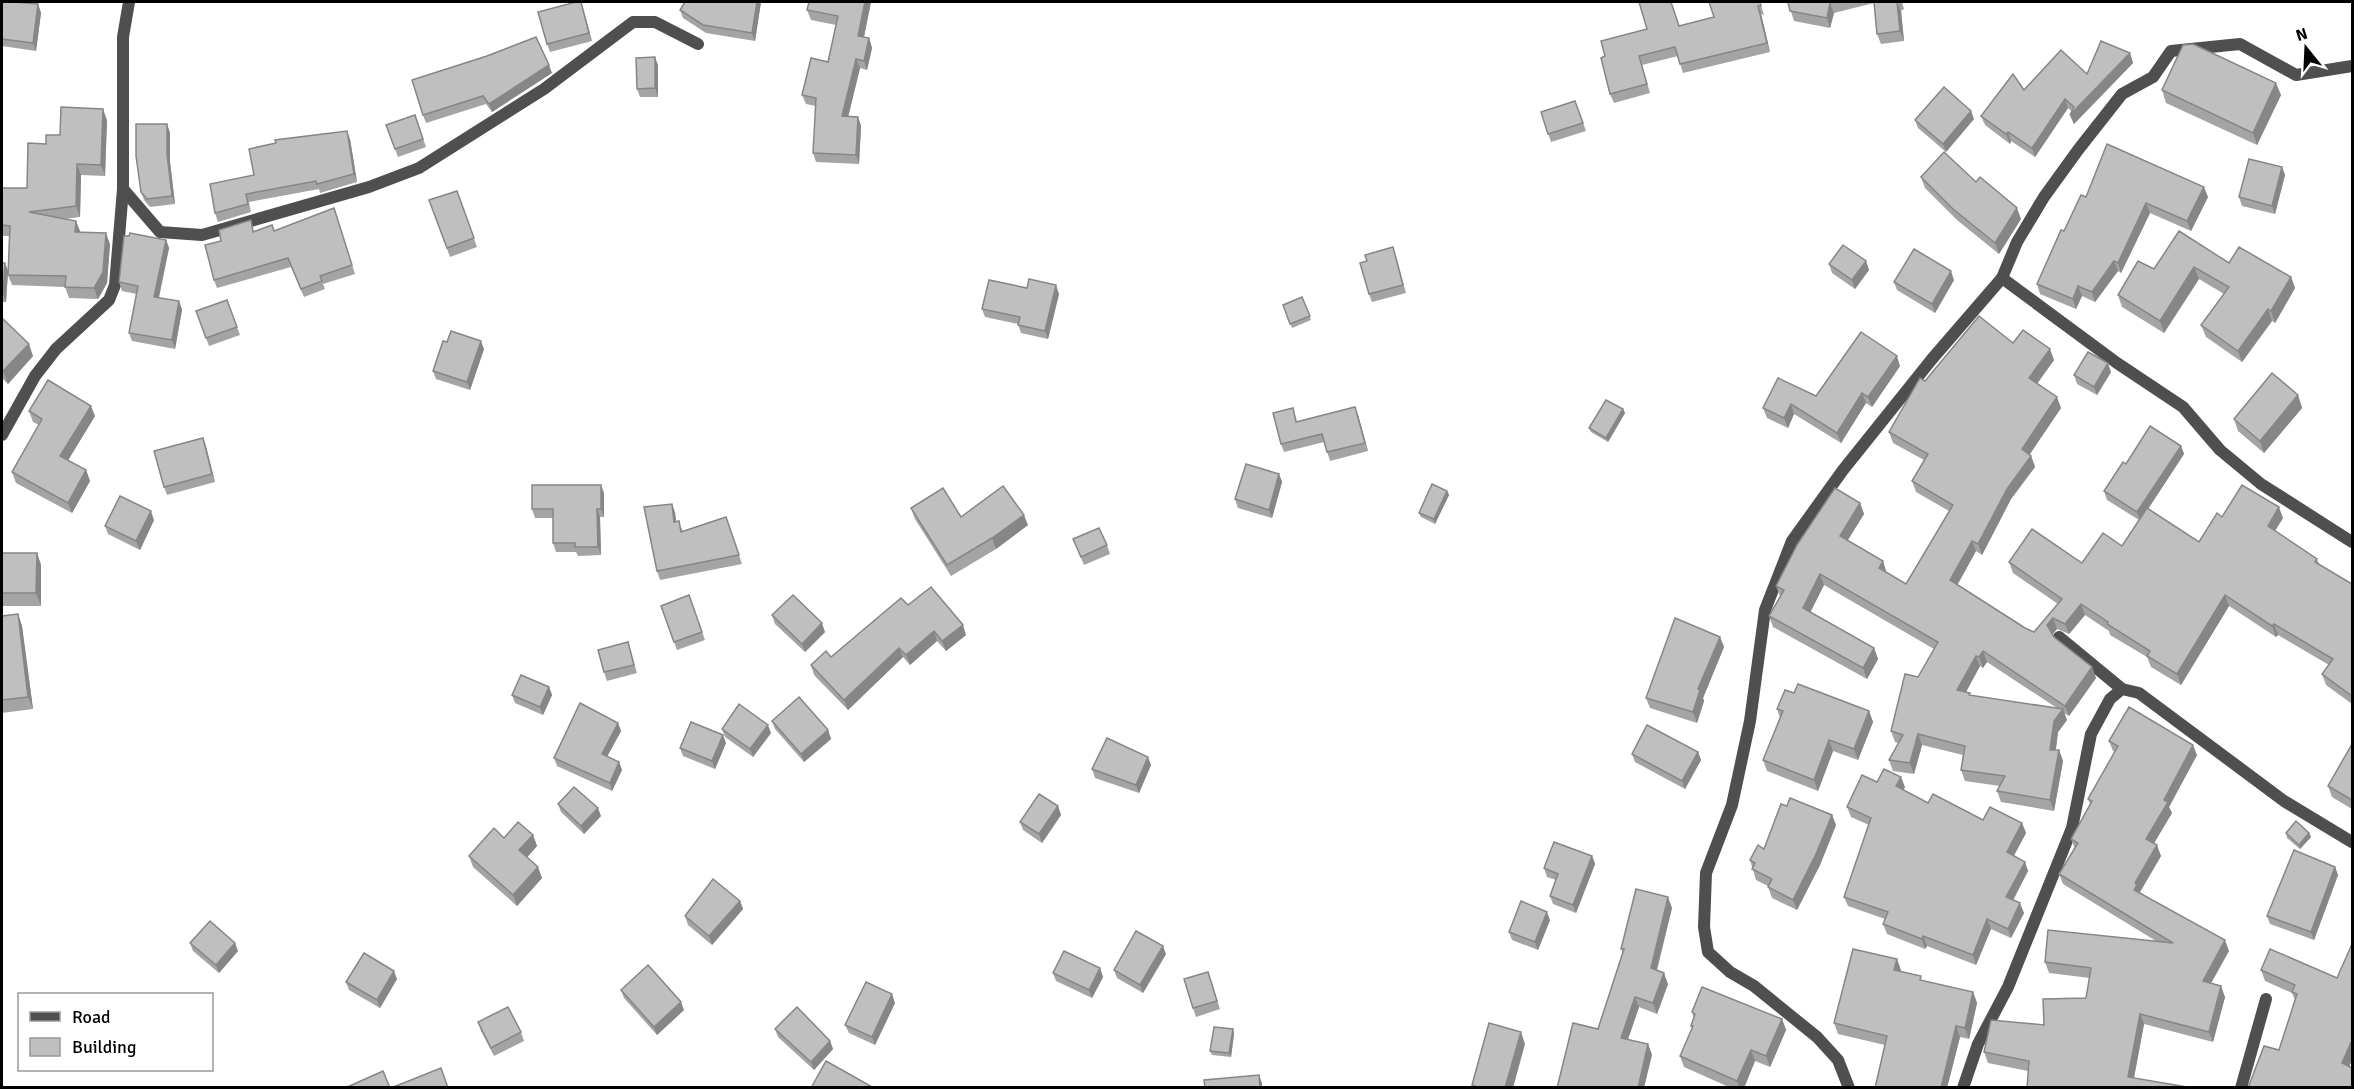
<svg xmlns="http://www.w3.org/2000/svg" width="2354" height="1089" font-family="Signika,sans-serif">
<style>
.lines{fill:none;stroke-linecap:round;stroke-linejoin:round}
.street{stroke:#4f4f4f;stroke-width:12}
.wall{fill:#a4a4a4;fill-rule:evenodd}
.shaded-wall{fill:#868686}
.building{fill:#bfbfbf;stroke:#868686;stroke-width:1.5}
</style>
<rect width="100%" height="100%" fill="#fff"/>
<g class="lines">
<!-- street -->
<g class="street">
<polyline points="123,189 160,232 202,235 369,187 419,168 544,89 633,22 655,22 698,44"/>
<polyline points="2002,278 2117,363 2183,407 2220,450 2261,484 2352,542"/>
<polyline points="2,435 35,376 56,349 109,300 115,285 123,189 123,37 129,2"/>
<polyline points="2059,637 2122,689"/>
<polyline points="1849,1088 1838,1060 1817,1037 1754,986 1730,972 1708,952 1704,927 1706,873 1732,805 1750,721 1765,610 1792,541 1843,470 1932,359 2002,278 2017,242 2044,197 2078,150 2122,94 2153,77 2171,51 2240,44 2296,75 2352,66"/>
<polyline points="1963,1088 1978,1044 2008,987 2072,828 2091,734 2110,699 2122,689 2139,693 2284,801 2352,842"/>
<polyline points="2241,1088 2266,999"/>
</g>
</g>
<!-- wall -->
<g class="wall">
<polygon points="2,2 38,4 41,13 36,51 2,46"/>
<polygon points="581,2 592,41 550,52 547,44"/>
<polygon points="685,2 761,2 755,41 706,33 683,18 680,10"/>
<polygon points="871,2 864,37 869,38 872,48 867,70 860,68 848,116 858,117 861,126 859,164 816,162 813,153 816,106 806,104 802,95 828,62 836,25 811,20 807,10"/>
<polygon points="1760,2 1764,15 1761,14 1770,52 1683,73 1678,56 1642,65 1650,93 1614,103 1610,94 1605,56 1679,26 1714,17"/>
<polygon points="1788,2 1902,2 1904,9 1901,11 1904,41 1881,44 1877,34 1874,3 1834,13 1830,28 1794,21"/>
<polygon points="2130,53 2133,63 2074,124 2070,115 2072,112 2068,108 2035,157 2011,141 2010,144 1985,125 1981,116 2024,90 2087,74"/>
<polygon points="658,65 658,97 640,97 637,89"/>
<polygon points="552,73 492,112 486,104 426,123 423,115"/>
<polygon points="2162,90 2281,95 2257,145 2166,103"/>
<polygon points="1575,101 1586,131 1551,142 1541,112"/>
<polygon points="415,115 426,147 398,157 386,125"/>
<polygon points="1974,119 1946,152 1918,128 1915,120"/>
<polygon points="107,120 105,176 81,175 80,217 65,219 80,231 80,233 110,244 107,283 98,299 69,298 65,287 12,285 8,275 9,236 2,236 2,188 27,188 60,135"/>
<polygon points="167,124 170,133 170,162 175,204 150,207 144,200 141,192"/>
<polygon points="350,139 357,182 320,193 319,189 249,202 251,212 218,222 215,213 254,175"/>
<polygon points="2282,167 2285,175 2275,214 2242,206 2239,197"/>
<polygon points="1921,177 1976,182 2021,219 1999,254 1957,220 1925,188"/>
<polygon points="457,191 477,247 450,257 429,200"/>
<polygon points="2086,197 2208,197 2191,231 2150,213 2121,273 2118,271 2095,302 2082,296 2076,309 2040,294 2037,284 2064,231"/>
<polygon points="334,208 355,274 323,284 325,289 304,297 291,267 217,288 214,280 221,241 251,220 254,232 274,231"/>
<polygon points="166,240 169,248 159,298 179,301 182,310 175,349 132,341 129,333 137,294 122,291 119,282"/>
<polygon points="1396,256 1406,293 1372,302 1369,294 1367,261"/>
<polygon points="1866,261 1869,270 1855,289 1832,273 1829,264"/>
<polygon points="2,263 5,263 8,271 6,302 2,302"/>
<polygon points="2229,263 2291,277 2295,288 2275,323 2272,321 2242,362 2206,337 2201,325 2224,294 2199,279 2164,333 2122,307 2118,295 2154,269"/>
<polygon points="1954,280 1935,313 1897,290 1894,282"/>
<polygon points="1059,294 1048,339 1021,333 1018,324 985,317 982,309"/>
<polygon points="1302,297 1311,320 1292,328 1283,305"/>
<polygon points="227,300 240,335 209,346 196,311"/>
<polygon points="2,318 33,356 8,384 2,378"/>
<polygon points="447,342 484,349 470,390 436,379 433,371"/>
<path d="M2013 343 2054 360 2037 384 2061 408 2029 455 2031 456 2035 467 2011 499 1982 555 1976 551 1957 585 2025 628 2034 632 2058 604 2013 573 2009 562 2082 563 2122 546 2139 520 2107 500 2104 491 2126 464 2181 446 2184 454 2148 509 2199 542 2222 517 2283 518 2275 531 2317 559 2319 564 2352 584V704L2326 685 2322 674 2329 665 2278 635 2276 637 2229 606 2181 685 2151 667 2147 657 2110 635 2109 631 2085 615 2069 634 2057 629 2052 635 2054 637 2092 667 2096 678 2069 716 2064 713 2067 720 2058 732 2056 750H2059L2063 761 2054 811 2001 802 1997 791 2000 786 1965 781 1961 770 1963 755 1922 745 1914 774 1893 771 1889 760 1898 743 1895 742 1891 731 1918 677 1934 649 1824 585 1810 612 1874 648 1878 659 1867 679 1773 627 1769 616 1780 596 1776 586 1860 503 1864 514 1848 540 1883 561 1886 572 1906 584 1949 511 1916 492 1912 481 1924 460 1893 443 1889 432 1925 381ZM1987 662 2057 708 1971 696 1966 692 1980 666 1983 668Z"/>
<polygon points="1900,366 1872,407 1866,403 1841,443 1794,414 1788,428 1767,418 1763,408 1816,396"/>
<polygon points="2111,372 2097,395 2077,384 2074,375"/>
<polygon points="2298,395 2302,408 2264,453 2238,431 2234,419"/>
<polygon points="1293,408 1297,422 1358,415 1368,451 1330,461 1324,442 1284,452 1281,444"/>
<polygon points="1623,409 1625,413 1608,442 1591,432 1589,428"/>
<polygon points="29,411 95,416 68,460 86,470 90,481 72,513 16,483 12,472 39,425 33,422"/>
<polygon points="203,438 215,482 167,495 164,487"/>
<polygon points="1279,474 1282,482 1272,518 1238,508 1235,499"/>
<polygon points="1447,491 1449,495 1435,524 1421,517 1419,513"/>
<polygon points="604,493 604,517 600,517 601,555 578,556 576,552 556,552 553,543 553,518 535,518 532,509"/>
<polygon points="911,508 961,517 1028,525 996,549 951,576 915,519"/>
<polygon points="675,512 676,521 682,529 683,532 726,517 742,564 660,580 657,571"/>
<polygon points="154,520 140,550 108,534 105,526"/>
<polygon points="1073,539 1107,545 1110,554 1084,565"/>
<polygon points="2,553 37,553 41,565 41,606 2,606"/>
<polygon points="689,595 705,640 677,650 661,606"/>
<polygon points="908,605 966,635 946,651 937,641 910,665 903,657 848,710 814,675 811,665 831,657"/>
<polygon points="18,614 22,626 33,709 2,713 2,616"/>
<polygon points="772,615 825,632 805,652 775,624"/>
<polygon points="1720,637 1724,647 1703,698 1704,701 1697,723 1650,708 1646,698"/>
<polygon points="628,642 637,673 607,681 604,672"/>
<polygon points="549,687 552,695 543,715 515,703 512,695"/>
<polygon points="1794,693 1869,711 1873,722 1858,760 1833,751 1818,791 1767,771 1763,760 1780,718 1777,709"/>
<polygon points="772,721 828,730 831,739 804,762 775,729"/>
<polygon points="618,723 621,731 607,757 619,762 622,770 612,791 557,766 554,758"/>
<polygon points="722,729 771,733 753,757 725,737"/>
<polygon points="2109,741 2197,755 2169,807 2172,813 2154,843 2161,856 2140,892 2229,951 2211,983 2225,997 2213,1042 2144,1024 2134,1078 2028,1071 1988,1063 1984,1052 2044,1025 2086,998 2090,978 2049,973 2045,962 2156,941 2063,884 2059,874 2075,849 2071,839 2090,804 2088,799 2115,752 2113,751"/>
<polygon points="726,743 715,769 683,756 680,748"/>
<polygon points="2352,744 2352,809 2332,797 2328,786"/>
<polygon points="1698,752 1701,760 1685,789 1635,762 1632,754"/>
<polygon points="1151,765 1139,793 1095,778 1092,769"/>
<polygon points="1877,782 1905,787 1903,790 1928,803 1983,820 2022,823 2026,833 2014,856 2025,862 2028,871 2013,900 2024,913 2011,938 1991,929 1976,965 1927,946 1925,949 1887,934 1883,924 1885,919 1848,906 1844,897 1869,825 1851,817 1847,807"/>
<polygon points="558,804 601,816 584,834 561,812"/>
<polygon points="1058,806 1061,815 1042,843 1023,830 1020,822"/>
<polygon points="1787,806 1832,815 1836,825 1820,865 1797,910 1772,898 1768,887 1768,886 1756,880 1750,860 1764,849"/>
<polygon points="2286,833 2309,833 2311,837 2300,849 2287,838"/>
<polygon points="533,835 537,846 527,857 542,878 517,906 473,867 469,856 504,838"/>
<polygon points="1592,856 1595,864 1576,913 1553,904 1550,896 1556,880 1547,877 1544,868"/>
<polygon points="2335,867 2338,875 2314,940 2270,924 2267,916"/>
<polygon points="740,901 743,909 712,945 688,925 685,916"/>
<polygon points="1672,908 1657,971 1668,984 1657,1014 1639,1007 1628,1039 1648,1044 1652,1055 1598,1029 1623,952 1621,949"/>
<polygon points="1550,920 1538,950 1512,940 1509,932"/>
<polygon points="190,943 238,951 219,973 193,951"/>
<polygon points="1166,954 1143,993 1117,978 1114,970"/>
<polygon points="1100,968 1103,977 1092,998 1056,981 1053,973"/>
<polygon points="1901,970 1900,971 1922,981 1973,992 1977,1003 1969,1039 1960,1037 1947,1088 1875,1088 1885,1045 1838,1034 1834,1023"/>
<polygon points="2261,970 2337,978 2352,1060 2349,1067 2279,1050 2295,1000 2292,993 2265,981"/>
<polygon points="397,979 380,1008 349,990 346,982"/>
<polygon points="1211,980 1220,1009 1196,1017 1193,1008"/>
<polygon points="621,990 684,1010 657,1035 624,998"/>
<polygon points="895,1003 875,1045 849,1033 845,1025"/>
<polygon points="1692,1012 1782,1019 1786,1030 1770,1067 1755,1061 1744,1088 1731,1088 1684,1067 1680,1056 1692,1029 1691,1026 1694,1019"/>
<polygon points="478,1022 521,1032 524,1041 494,1056 481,1031"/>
<polygon points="775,1029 830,1041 833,1049 814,1070 778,1037"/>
<polygon points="1233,1029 1234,1034 1231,1057 1212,1055 1210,1051"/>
</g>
<!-- shaded-wall -->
<g class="shaded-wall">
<polygon points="581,2 583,9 592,41 589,33"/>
<polygon points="757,2 761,2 755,41 752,33"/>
<polygon points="865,2 871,2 862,46 858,36"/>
<polygon points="1897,2 1901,11 1904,41 1900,31"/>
<polygon points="1830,3 1834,13 1830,28 1827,18"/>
<polygon points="38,4 41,13 36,51 33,43"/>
<polygon points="1758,6 1761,14 1770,52 1767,43"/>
<polygon points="869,38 872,48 867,70 864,61"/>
<polygon points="2130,53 2133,63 2074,124 2070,115"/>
<polygon points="655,57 658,65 658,97 655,88"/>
<polygon points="856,59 860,68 846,126 842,116"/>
<polygon points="549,65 552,73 492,112 489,104"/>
<polygon points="2276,83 2281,95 2257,145 2253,133"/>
<polygon points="2065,99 2068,108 2035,157 2032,148"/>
<polygon points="103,109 107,120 105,176 101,165"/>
<polygon points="1971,111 1974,119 1946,152 1943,144"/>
<polygon points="858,117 861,126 859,164 856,155"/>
<polygon points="167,124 170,133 170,162 175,204 172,196 167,154"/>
<polygon points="347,131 350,139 357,182 354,174"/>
<polygon points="2008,132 2011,141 2010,144 2006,134"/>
<polygon points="77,164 81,175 80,217 76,206"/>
<polygon points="2282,167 2285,175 2275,214 2272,206"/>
<polygon points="2204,187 2208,197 2191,231 2187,221"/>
<polygon points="2146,203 2150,213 2121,273 2118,263"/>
<polygon points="2017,208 2021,219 1999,254 1995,243"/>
<polygon points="76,221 80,231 79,243 75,232"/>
<polygon points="106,233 110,244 107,283 98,299 94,288"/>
<polygon points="166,240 169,248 157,305 154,297"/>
<polygon points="1866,261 1869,270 1855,289 1852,280"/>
<polygon points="2114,261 2118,271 2095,302 2092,292"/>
<polygon points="5,263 8,271 6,302 3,294"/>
<polygon points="2194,267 2199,279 2164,333 2160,321"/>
<polygon points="1951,271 1954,280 1935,313 1932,304"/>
<polygon points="2291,277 2295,288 2275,323 2271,311"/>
<polygon points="1056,285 1059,294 1048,339 1045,331"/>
<polygon points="2078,286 2082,296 2076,309 2073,299"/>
<polygon points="179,301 182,310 175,349 172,340"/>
<polygon points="2268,309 2272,321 2242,362 2238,351"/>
<polygon points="481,341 484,349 470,390 467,382"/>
<polygon points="29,344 33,356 8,384 3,371"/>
<polygon points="2050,349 2054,360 2033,389 2029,378"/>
<polygon points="1897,356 1900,366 1872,407 1868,397"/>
<polygon points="2108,363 2111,372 2097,395 2094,387"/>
<polygon points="1862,393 1866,403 1841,443 1837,433"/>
<polygon points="2298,395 2302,408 2264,453 2260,441"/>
<polygon points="2057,397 2061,408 2026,460 2022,449"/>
<polygon points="1791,404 1794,414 1788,428 1784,418"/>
<polygon points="91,406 95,416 64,467 60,456"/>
<polygon points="1355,407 1358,415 1368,451 1365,443"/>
<polygon points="1623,409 1625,413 1608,442 1606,438"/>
<polygon points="203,438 206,446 215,482 212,474"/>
<polygon points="2181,446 2184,454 2140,521 2137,512"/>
<polygon points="2031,456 2035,467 2011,499 1982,555 1978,544 2007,489"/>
<polygon points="86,470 90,481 72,513 68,503"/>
<polygon points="1279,474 1282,482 1272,518 1269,510"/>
<polygon points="601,485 604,493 604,517 601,509"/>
<polygon points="1447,491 1449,495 1435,524 1434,519"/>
<polygon points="1860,503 1864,514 1844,546 1840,536"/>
<polygon points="672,504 675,512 677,530 674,522"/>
<polygon points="2279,507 2283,518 2271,537 2268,526"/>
<polygon points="597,509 600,517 601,555 598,547"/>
<polygon points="151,511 154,520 140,550 136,541"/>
<polygon points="1024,515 1028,525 996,549 992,538"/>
<polygon points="1972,541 1976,551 1954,591 1950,580"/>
<polygon points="37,553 41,565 41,606 36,593"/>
<polygon points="1883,561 1886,571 1883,579 1879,568"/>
<polygon points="1820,574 1824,585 1807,619 1803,608"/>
<polygon points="2225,595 2229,606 2181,685 2177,674"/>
<polygon points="2081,604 2085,615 2069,634 2065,624"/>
<polygon points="18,614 22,626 33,709 28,697"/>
<polygon points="2053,618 2057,629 2051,636 2047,625"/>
<polygon points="822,623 825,632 805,652 802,644"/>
<polygon points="2274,624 2278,635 2276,637 2272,626"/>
<polygon points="963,625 966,635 946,651 942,641"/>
<polygon points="934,631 937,641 910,665 906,655"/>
<polygon points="1720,637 1724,647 1703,698 1704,701 1697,723 1693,712 1698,689"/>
<polygon points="899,648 903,657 848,710 844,700"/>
<polygon points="1874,648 1878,659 1867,679 1863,668"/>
<polygon points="1983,651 1987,662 1983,668 1979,657"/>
<polygon points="1976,656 1980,666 1961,701 1957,690"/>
<polygon points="2092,667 2096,678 2069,716 2065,706"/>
<polygon points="549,687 552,695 543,715 540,707"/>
<polygon points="2063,709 2067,720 2058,732 2054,761 2050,750 2054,721"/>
<polygon points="1869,711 1873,722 1858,760 1854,749"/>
<polygon points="618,723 621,731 604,762 602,754"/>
<polygon points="768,725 771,733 753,757 750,749"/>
<polygon points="828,730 831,739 804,762 801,754"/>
<polygon points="1918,734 1922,745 1914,774 1910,763"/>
<polygon points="723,735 726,743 715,769 712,761"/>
<polygon points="1829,740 1833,751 1818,791 1814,780"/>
<polygon points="2193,745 2197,755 2169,807 2172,813 2150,850 2146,839 2164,800"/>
<polygon points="2059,750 2063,761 2054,811 2050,800"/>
<polygon points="1698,752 1701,760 1685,789 1682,781"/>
<polygon points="1148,757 1151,765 1139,793 1136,785"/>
<polygon points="619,762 622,770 612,791 610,783"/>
<polygon points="1901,777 1905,787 1900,796 1896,786"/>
<polygon points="1058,806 1061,815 1042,843 1039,834"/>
<polygon points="598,808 601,816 584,834 581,826"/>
<polygon points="1832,815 1836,825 1820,865 1797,910 1793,900"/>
<polygon points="2022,823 2026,833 2010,862 2007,852"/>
<polygon points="2309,833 2311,837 2300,849 2299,845"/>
<polygon points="533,835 537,846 523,862 519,850"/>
<polygon points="2157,845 2161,856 2140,892 2134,890 2135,883"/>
<polygon points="1592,856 1595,864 1576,913 1573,905"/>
<polygon points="2025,862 2028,871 2010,906 2006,897"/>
<polygon points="538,867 542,878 517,906 513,895"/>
<polygon points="2335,867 2338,875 2314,940 2311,932"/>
<polygon points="1668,897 1672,908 1654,979 1651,968"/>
<polygon points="740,901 743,909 712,945 709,936"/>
<polygon points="2020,903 2024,913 2011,938 2008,929"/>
<polygon points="1547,912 1550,920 1538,950 1535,942"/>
<polygon points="1987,919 1991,929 1976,965 1973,955"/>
<polygon points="1923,936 1927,946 1925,949 1922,939"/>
<polygon points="2225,940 2229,951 2206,992 2203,981"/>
<polygon points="235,943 238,951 219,973 216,965"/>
<polygon points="1163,946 1166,954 1143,993 1140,985"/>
<polygon points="1897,959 1901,970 1898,981 1894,970"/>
<polygon points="1100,968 1103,977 1092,998 1089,990"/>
<polygon points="394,971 397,979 380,1008 377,1000"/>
<polygon points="1664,973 1668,984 1657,1014 1653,1003"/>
<polygon points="2221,986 2225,997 2213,1042 2209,1032"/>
<polygon points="1973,992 1977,1003 1969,1039 1965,1028"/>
<polygon points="892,994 895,1003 875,1045 872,1037"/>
<polygon points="1635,997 1639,1007 1625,1048 1621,1038"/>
<polygon points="681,1002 684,1010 657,1035 654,1027"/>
<polygon points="2140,1014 2144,1024 2132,1088 2128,1077"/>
<polygon points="1782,1019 1786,1030 1770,1067 1766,1056"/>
<polygon points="1956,1026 1960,1037 1947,1088 1941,1088"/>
<polygon points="1233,1029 1234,1034 1231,1057 1229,1053"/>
<polygon points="1521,1032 1525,1044 1513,1088 1505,1088"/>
<polygon points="2352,1040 2352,1060 2346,1074 2342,1063"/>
<polygon points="830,1041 833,1049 814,1070 811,1062"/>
<polygon points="1648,1044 1652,1055 1644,1088 1638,1088"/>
<polygon points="1751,1050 1755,1061 1744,1088 1740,1088 1737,1081"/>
<polygon points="1259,1075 1262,1083 1262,1088 1260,1088"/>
</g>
<!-- building -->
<g class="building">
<polygon points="2,2 15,2 38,4 33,43 2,39"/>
<polygon points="576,2 581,2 589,33 547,44 538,12"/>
<polygon points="685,2 757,2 752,33 703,25 680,10"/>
<polygon points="809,2 865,2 858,36 869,38 864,61 856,59 842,116 858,117 856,155 813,153 816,98 802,95 811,58 828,62 838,16 807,10"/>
<polygon points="1639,2 1671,2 1679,26 1714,17 1709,2 1760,2 1761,6 1758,6 1767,43 1680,64 1675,47 1639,56 1647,84 1610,94 1601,58 1605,56 1601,41 1647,29"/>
<polygon points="1788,2 1836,2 1830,3 1827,18 1790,11"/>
<polygon points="1874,2 1897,2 1900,31 1877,34"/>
<polygon points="536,37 549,65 489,104 483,96 423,115 412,80 487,56"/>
<polygon points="2101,41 2130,53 2070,115 2074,107 2065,99 2032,148 2008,132 2006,134 1981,116 2013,74 2024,90 2061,50 2087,74"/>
<polygon points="2193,44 2276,83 2253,133 2162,90 2183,45"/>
<polygon points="655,57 655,88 637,89 636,58"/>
<polygon points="1944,87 1971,111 1943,144 1915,120"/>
<polygon points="1575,101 1583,123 1548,134 1541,112"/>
<polygon points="61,107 103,109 101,165 77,164 76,206 29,212 76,221 75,232 106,233 103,272 94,288 65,287 66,276 8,275 10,226 2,225 2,188 27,188 28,143 46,144 46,135 60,135"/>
<polygon points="415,115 423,139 395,149 386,125"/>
<polygon points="136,124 167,124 167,154 172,196 147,199 141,192 136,156"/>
<polygon points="347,131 354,174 317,184 316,181 246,194 248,204 215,213 210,184 254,175 249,149 276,143 275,140"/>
<polygon points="2107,144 2204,187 2187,221 2146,203 2118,263 2114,261 2092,292 2078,286 2073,299 2037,284 2061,230 2064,231 2081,195 2086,197"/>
<polygon points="1944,152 1976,182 1980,177 2017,208 1995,243 1953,209 1921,177"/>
<polygon points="2249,159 2282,167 2272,206 2239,197"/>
<polygon points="457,191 474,238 447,248 429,200"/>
<polygon points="334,208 352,265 320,276 322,281 301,289 288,258 214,280 205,245 221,241 219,230 251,220 253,232 272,225 274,231"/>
<polygon points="2179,231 2229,263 2239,247 2291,277 2271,311 2268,309 2238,351 2201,325 2229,287 2194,267 2160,321 2118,295 2138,261 2154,269"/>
<polygon points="130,233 166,240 154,297 179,301 172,340 129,333 138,286 119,282 124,236 129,236"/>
<polygon points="1843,245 1866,261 1852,280 1829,264"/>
<polygon points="1393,247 1403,285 1369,294 1360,263 1367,261 1365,255"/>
<polygon points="1914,249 1951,271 1932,304 1894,282"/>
<polygon points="2,263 5,263 3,294 2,294"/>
<polygon points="1029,279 1056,285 1045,331 1018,325 1020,317 982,309 989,280 1027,288"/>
<polygon points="1302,297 1310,316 1290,324 1283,305"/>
<polygon points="227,300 237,327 206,338 196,311"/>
<polygon points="1979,316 2013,343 2023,330 2050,349 2029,378 2057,397 2022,449 2031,456 2007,489 1978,544 1972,541 1950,580 2025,628 2034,632 2062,599 2009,562 2032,529 2082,563 2103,533 2122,546 2147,508 2199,542 2217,513 2222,517 2242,485 2279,507 2268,526 2317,559 2315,562 2352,584 2352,696 2322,674 2333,659 2274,624 2272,626 2225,595 2177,674 2147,656 2150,651 2107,624 2108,622 2081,604 2065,624 2053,618 2047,625 2054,637 2092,667 2065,706 1983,651 1979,657 1976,656 1957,690 1970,693 1969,695 2063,709 2054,721 2050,750 2059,750 2050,800 1997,791 2005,776 1961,770 1965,746 1918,734 1910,763 1889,760 1903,735 1891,731 1905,674 1918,677 1938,642 1820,574 1803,608 1874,648 1863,668 1769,616 1784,590 1776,586 1797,545 1835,488 1860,503 1840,536 1883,561 1879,568 1906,584 1953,505 1912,481 1928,454 1889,432 1920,378 1925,381"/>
<polygon points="2,318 29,344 3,371 2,369"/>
<polygon points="451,331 481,341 467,382 433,371 443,341 447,342"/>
<polygon points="1861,332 1897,356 1868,397 1862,393 1837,433 1791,404 1784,418 1763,408 1778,378 1816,396"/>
<polygon points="2088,352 2108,363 2094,387 2074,375"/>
<polygon points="2272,373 2298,395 2260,441 2234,419"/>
<polygon points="48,380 91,406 60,456 86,470 68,503 12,472 42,419 29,411"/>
<polygon points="1606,400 1623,409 1606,438 1589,428"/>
<polygon points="1355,407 1365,443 1327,452 1322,434 1281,444 1273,413 1293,408 1296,422"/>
<polygon points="2150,426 2181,446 2137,512 2104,491 2123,462 2126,464"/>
<polygon points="203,438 212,474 164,487 154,451"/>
<polygon points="1246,464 1279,474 1269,510 1235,499"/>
<polygon points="1432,484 1447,491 1434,519 1419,513"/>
<polygon points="532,485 601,485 601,509 597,509 598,547 575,547 575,543 553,543 553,509 532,509"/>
<polygon points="1003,486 1024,515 992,538 947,565 911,508 943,488 961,517"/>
<polygon points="120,496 151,511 136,541 105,526"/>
<polygon points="672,504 674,522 679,521 681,532 726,517 739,555 657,571 644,507"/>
<polygon points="1099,528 1107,545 1081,557 1073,539"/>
<polygon points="2,553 37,553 36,593 2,593"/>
<polygon points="931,587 963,625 942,641 934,631 906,655 899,648 844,700 811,665 826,651 831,657 901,598 908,605"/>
<polygon points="689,595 702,632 674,642 661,606"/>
<polygon points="793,595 822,623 802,644 772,615"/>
<polygon points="18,614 28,697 2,700 2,616"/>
<polygon points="1675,618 1720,637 1698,689 1700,690 1693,712 1646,698"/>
<polygon points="628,642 634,665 604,672 598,650"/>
<polygon points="521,675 549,687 540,707 512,695"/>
<polygon points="1798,684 1869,711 1854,749 1829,740 1814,780 1763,760 1783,711 1777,709 1785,690 1794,693"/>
<polygon points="799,697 828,730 801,754 772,721"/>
<polygon points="580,703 618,723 602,754 619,762 610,783 554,758"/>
<polygon points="739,704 768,725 750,749 722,729"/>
<polygon points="2129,707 2193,745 2164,800 2168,802 2146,839 2157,845 2135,883 2137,885 2134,890 2225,940 2203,981 2221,986 2209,1032 2140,1014 2128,1077 2193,1088 2027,1088 2029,1061 1984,1052 1991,1020 2044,1025 2043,999 2086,998 2091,968 2045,962 2048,930 2173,943 2059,874 2078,843 2071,839 2092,801 2088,799 2118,746 2109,741"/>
<polygon points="691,722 723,735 712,761 680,748"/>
<polygon points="1647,725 1698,752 1682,781 1632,754"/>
<polygon points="1107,738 1148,757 1136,785 1092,769"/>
<polygon points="2352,744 2352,800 2328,786"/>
<polygon points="1884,769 1901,777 1896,786 1928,803 1933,794 1983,820 1990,807 2022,823 2007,852 2025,862 2006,897 2020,903 2008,929 1987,919 1973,955 1923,936 1922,939 1883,924 1888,912 1844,897 1871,818 1847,807 1862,775 1877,782"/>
<polygon points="574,787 598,808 581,826 558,804"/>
<polygon points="1039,794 1058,806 1039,834 1020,822"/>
<polygon points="1790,798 1832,815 1816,854 1793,900 1768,887 1772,879 1752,869 1755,863 1750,860 1758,845 1764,849 1781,804 1787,806"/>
<polygon points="2296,821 2309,833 2299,845 2286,833"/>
<polygon points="518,822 533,835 519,850 538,867 513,895 469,856 494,828 504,838"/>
<polygon points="1554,842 1592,856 1573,905 1550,896 1558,874 1544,868"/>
<polygon points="2294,850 2335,867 2311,932 2267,916"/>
<polygon points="713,879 740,901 709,936 685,916"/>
<polygon points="1636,889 1668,897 1651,968 1664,973 1653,1003 1635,997 1621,1038 1648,1044 1638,1088 1557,1088 1573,1023 1598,1029 1624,949 1621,949"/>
<polygon points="1521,901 1547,912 1535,942 1509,932"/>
<polygon points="210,921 235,943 216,965 190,943"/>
<polygon points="1136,931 1163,946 1140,985 1114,970"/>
<polygon points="2352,944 2352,1040 2342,1063 2352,1068 2352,1088 2248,1088 2264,1046 2279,1050 2297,994 2292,992 2295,985 2261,970 2270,949 2337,978"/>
<polygon points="1853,949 1897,959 1894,970 1921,976 1920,980 1973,992 1965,1028 1956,1026 1941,1088 1875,1088 1887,1036 1834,1023"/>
<polygon points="1064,951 1100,968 1089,990 1053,973"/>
<polygon points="364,953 394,971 377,1000 346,982"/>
<polygon points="648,965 681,1002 654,1027 621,990"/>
<polygon points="1208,972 1217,1001 1193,1008 1184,979"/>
<polygon points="866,982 892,994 872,1037 845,1025"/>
<polygon points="1702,987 1782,1019 1766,1056 1751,1050 1737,1081 1680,1056 1693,1026 1691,1026 1695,1014 1692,1012"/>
<polygon points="508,1007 521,1032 491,1048 478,1022"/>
<polygon points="797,1007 830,1041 811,1062 775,1029"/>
<polygon points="1489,1023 1521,1032 1505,1088 1480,1088 1472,1085"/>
<polygon points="1214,1027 1233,1029 1229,1053 1210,1051"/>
<polygon points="826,1061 874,1088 811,1088"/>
<polygon points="441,1068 448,1088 391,1088"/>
<polygon points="383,1071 390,1088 345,1088"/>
<polygon points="1259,1075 1260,1088 1205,1088 1204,1080"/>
</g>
<!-- border -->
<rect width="2354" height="1089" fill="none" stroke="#000000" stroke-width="6"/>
<!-- legend -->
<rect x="18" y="993" width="195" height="78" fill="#ffffff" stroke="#999999" stroke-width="1.5"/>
<rect x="30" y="1012" width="30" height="9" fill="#4f4f4f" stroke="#999999" stroke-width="1.5"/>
<text x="72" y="1023" font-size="18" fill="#000000">Road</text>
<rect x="30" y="1038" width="30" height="18" fill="#bfbfbf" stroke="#999999" stroke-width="1.5"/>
<text x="72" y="1053" font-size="18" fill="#000000">Building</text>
<!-- north arrow -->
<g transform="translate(2306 48) rotate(342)" stroke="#ffffff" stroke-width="4.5" paint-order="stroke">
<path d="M0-4.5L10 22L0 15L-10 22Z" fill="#000000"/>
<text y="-9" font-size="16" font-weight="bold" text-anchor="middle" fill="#000000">N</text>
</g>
</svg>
